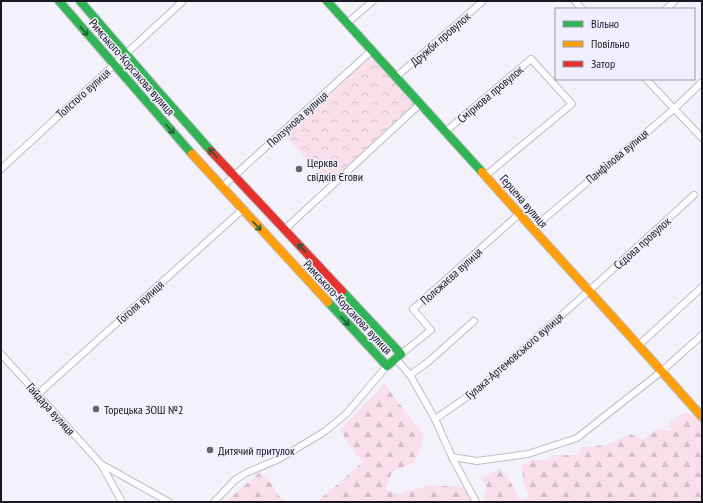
<svg xmlns="http://www.w3.org/2000/svg" width="703" height="503" font-family="'PT Sans Narrow',sans-serif">
<style>
.forest{fill:url(#forest-firs)}
.park{fill:url(#park-crowns)}
.lines{fill:none;stroke-linecap:round;stroke-linejoin:round}
.street-casing{stroke:#bfbec8;stroke-width:8}
.fast-casing{stroke:#bfbec8;stroke-width:10}
.slow-casing{stroke:#bfbec8;stroke-width:10}
.jam-casing{stroke:#bfbec8;stroke-width:10}
.street{stroke:#fdfdfe;stroke-width:6}
.fast{stroke:#30b455;stroke-width:8}
.slow{stroke:#ff9f0a;stroke-width:8}
.jam{stroke:#e5322d;stroke-width:8}
.oneway{stroke:#235e3a}
.poi-dot{fill:#65646e;stroke:#f0effd;stroke-width:1.5}
.labels{text-anchor:middle;dominant-baseline:central;stroke-width:3;stroke-linejoin:round;paint-order:stroke}
.street-label{font-size:12px;fill:#191723;stroke:#f0effd}
.poi-label{font-size:12px;fill:#191723;stroke:#f0effd;text-anchor:start}
</style>
<defs>
<pattern id="forest-firs" width="22" height="20" patternUnits="userSpaceOnUse"><rect width="22" height="20" fill="#f8dfea"/><path d="M5 1l3.5 6h-7zM16 11l3.5 6h-7z" fill="#d4bfc8"/></pattern>
<pattern id="park-crowns" width="20" height="18" patternUnits="userSpaceOnUse"><rect width="20" height="18" fill="#f8dfea"/><path d="M2 6a3 3 0 1 1 6 0M12 15a3 3 0 1 1 6 0" fill="none" stroke="#d4bfc8"/></pattern>
</defs>
<rect width="100%" height="100%" fill="#f3f2fa"/>
<!-- forest -->
<g class="forest">
<polygon points="384,384 424,435 415,462 392,472 385,490 399,494 430,485 468,487 476,502 317,502 363,462 355,453 340,430"/>
<polygon points="686,412 702,420 702,502 487,502 484,498 487,488 481,478 499,469 509,479 520,500 529,497 523,481 522,466 532,460 547,460 552,455 576,455 583,447 606,445 630,434 643,440 657,429 671,431 669,422"/>
<polygon points="260,472 271,483 283,502 226,502"/>
</g>
<!-- park -->
<polygon class="park" points="372,50 420,104 331,186 282,132"/>
<g class="lines">
<defs>
<g id="street">
<polyline points="575,1 582,9"/>
<polyline points="666,9 675,1"/>
<polyline points="347,23 373,1"/>
<polyline points="396,77 483,1"/>
<polyline points="646,79 702,138"/>
<polyline points="446,131 531,59 572,104 485,176"/>
<polyline points="1,169 183,1"/>
<polyline points="222,187 372,50"/>
<polyline points="532,229 674,109 702,82"/>
<polyline points="284,230 420,104"/>
<polyline points="639,345 702,287"/>
<polyline points="1,354 101,464 122,502"/>
<polyline points="401,354 431,330 413,309 518,215"/>
<polyline points="396,359 410,375 435,419 452,457 476,502"/>
<polyline points="410,375 428,362 474,321"/>
<polyline points="38,394 242,210"/>
<polyline points="435,419 477,390 590,290 694,195"/>
<polyline points="452,457 477,461 528,454 577,438 662,371 702,335"/>
<polyline points="101,464 169,502"/>
<polyline points="214,502 235,480 246,473 279,459 324,432 346,414 387,366"/>
</g>
<g id="fast">
<polyline points="59,1 192,154"/>
<polyline points="80,1 158,91 211,151"/>
<polyline points="327,1 482,172"/>
<polyline points="328,302 387,366 401,354 342,291"/>
</g>
<g id="slow">
<polyline points="192,154 328,302"/>
<path d="M482 172C554 254 630 334 702 417"/>
</g>
<polyline id="jam" points="211,151 342,291"/>
</defs>
<!-- street casing -->
<use href="#street" class="street-casing"/>
<!-- fast casing -->
<use href="#fast" class="fast-casing"/>
<!-- slow casing -->
<use href="#slow" class="slow-casing"/>
<!-- jam casing -->
<use href="#jam" class="jam-casing"/>
<!-- street -->
<use href="#street" class="street"/>
<!-- fast -->
<use href="#fast" class="fast"/>
<!-- slow -->
<use href="#slow" class="slow"/>
<!-- jam -->
<use href="#jam" class="jam"/>
</g>
<!-- one-way arrows -->
<defs><path id="oneway-shaft" d="M-6 0H5M1.5-3L5.5 0L1.5 3" fill="none" stroke-width="1.6" stroke-linecap="round" stroke-linejoin="round"/></defs>
<g class="oneway">
<use href="#oneway-shaft" transform="translate(84 31) rotate(50)"/>
<use href="#oneway-shaft" transform="translate(170 129) rotate(48)"/>
<use href="#oneway-shaft" transform="translate(213 153) rotate(-132)"/>
<use href="#oneway-shaft" transform="translate(257 226) rotate(47)"/>
<use href="#oneway-shaft" transform="translate(302 248) rotate(-133)"/>
<use href="#oneway-shaft" transform="translate(345 321) rotate(47)"/>
</g>
<!-- markers -->
<g class="poi-dot">
<circle cx="299" cy="169" r="4"/>
<circle cx="96" cy="409" r="4"/>
<circle cx="210" cy="450" r="4"/>
</g>
<g class="labels">
<!-- street labels -->
<g class="street-label">
<text transform="translate(440 39) rotate(-41)">Дружби провулок</text>
<text transform="translate(132 67) rotate(49)">Римського-Корсакова вулиця</text>
<text transform="translate(83 93) rotate(-42)">Толстого вулиця</text>
<text transform="translate(490 94) rotate(-40)">Смірнова провулок</text>
<text transform="translate(297 119) rotate(-42)">Ползунова вулиця</text>
<text transform="translate(617 156) rotate(-40)">Панфілова вулиця</text>
<text transform="translate(524 201) rotate(49)">Герцена вулиця</text>
<text transform="translate(642 243) rotate(-42)">Сєдова провулок</text>
<text transform="translate(451 276) rotate(-42)">Полєжаєва вулиця</text>
<text transform="translate(140 302) rotate(-42)">Гоголя вулиця</text>
<text transform="translate(348 307) rotate(47)">Римського-Корсакова вулиця</text>
<text transform="translate(514 356) rotate(-41)">Гулака-Артемовського вулиця</text>
<text transform="translate(51 409) rotate(48)">Гайдара вулиця</text>
</g>
<!-- poi labels -->
<g class="poi-label">
<text x="307" y="162">Церква<tspan x="307" dy="14">свідків Єгови</tspan></text>
<text x="104" y="409">Торецька ЗОШ №2</text>
<text x="218" y="450">Дитячий притулок</text>
</g>
</g>
<!-- border -->
<rect width="703" height="503" fill="none" stroke="#191723" stroke-width="4"/>
<!-- legend -->
<rect x="555" y="8" width="140" height="72" fill="#f0effd" stroke="#9a99a6"/>
<rect x="563" y="21" width="20" height="6" fill="#30b455" stroke="#9a99a6"/>
<text x="591" y="28" font-size="12" fill="#191723">Вільно</text>
<rect x="563" y="41" width="20" height="6" fill="#ff9f0a" stroke="#9a99a6"/>
<text x="591" y="48" font-size="12" fill="#191723">Повільно</text>
<rect x="563" y="61" width="20" height="6" fill="#e5322d" stroke="#9a99a6"/>
<text x="591" y="68" font-size="12" fill="#191723">Затор</text>
</svg>
